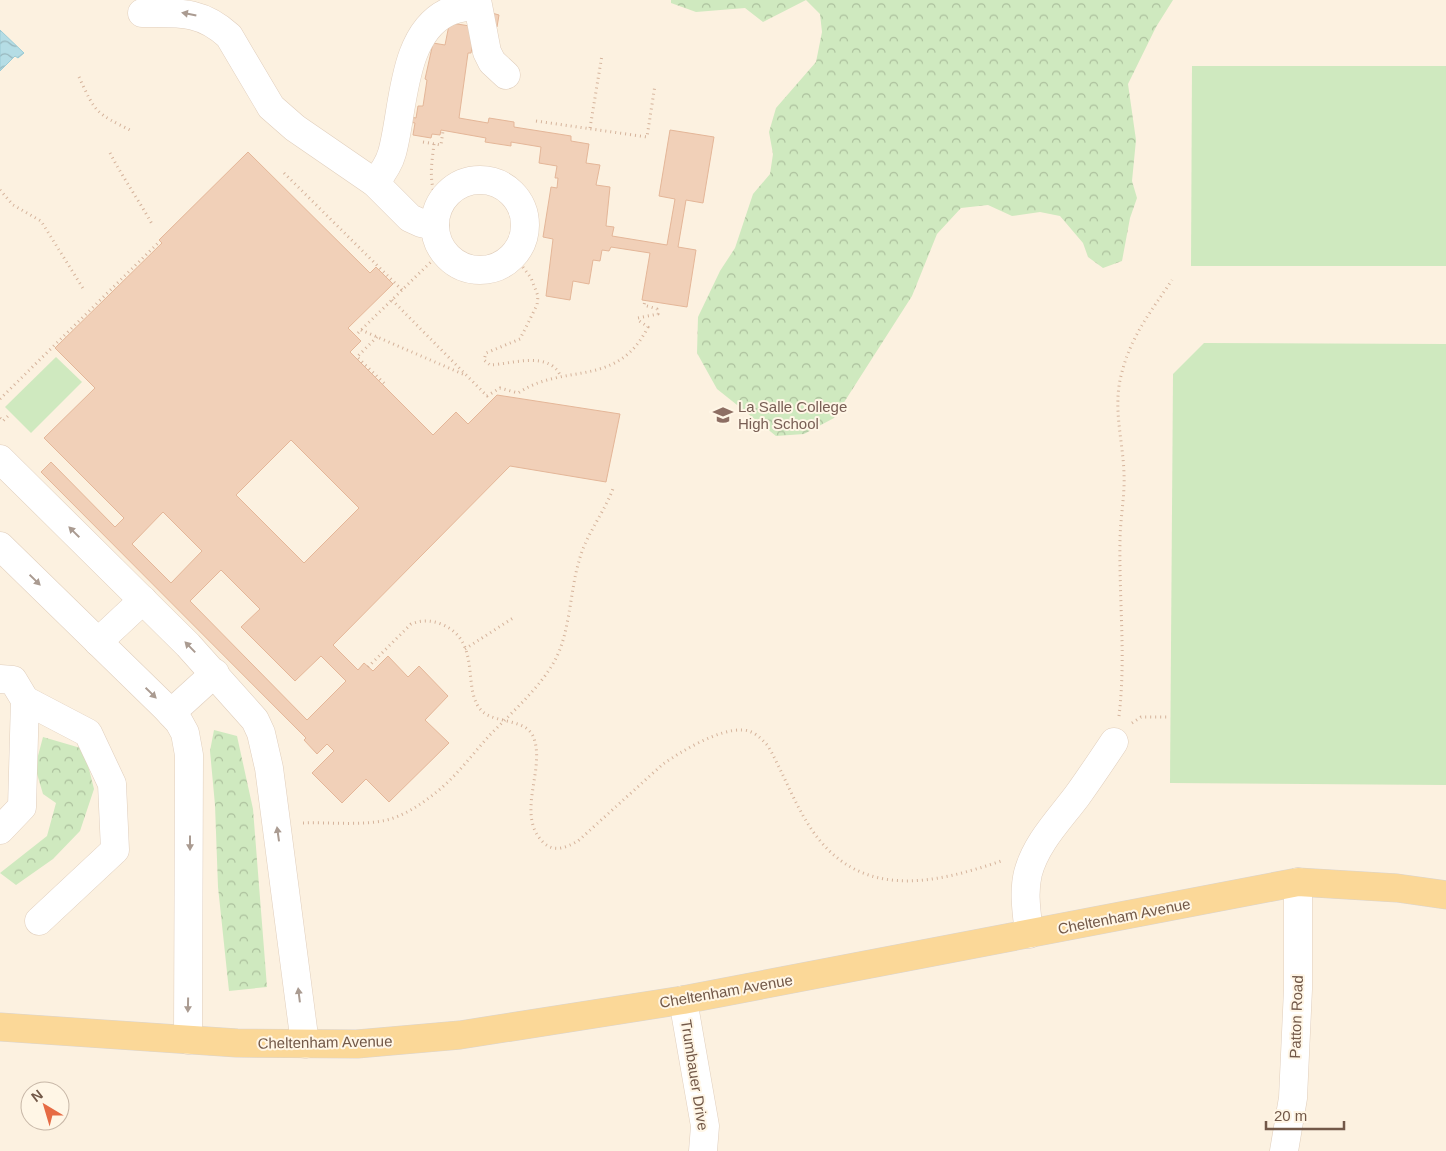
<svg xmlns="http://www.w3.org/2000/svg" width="1446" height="1151" font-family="Helvetica,sans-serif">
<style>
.forest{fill:url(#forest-crowns)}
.pitch{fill:#cfe9bf}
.water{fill:url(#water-waves);stroke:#9bccd6}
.building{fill:#f1d0b8;stroke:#e4b698;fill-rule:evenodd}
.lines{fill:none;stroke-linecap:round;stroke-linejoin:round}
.minor-casing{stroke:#e0cebc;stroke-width:29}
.major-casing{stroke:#dad4cf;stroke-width:29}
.path{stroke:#d5b39b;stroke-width:3;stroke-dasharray:1 4;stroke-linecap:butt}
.minor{stroke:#fff;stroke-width:28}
.major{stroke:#fbd898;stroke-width:28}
.oneway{fill:#aa9b91}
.labels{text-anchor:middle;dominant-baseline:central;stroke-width:4;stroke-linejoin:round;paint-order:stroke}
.education-label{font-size:15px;fill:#785e54;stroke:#fff6e6;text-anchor:start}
.street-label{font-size:15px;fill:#725848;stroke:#fff6e6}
</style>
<defs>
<pattern id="forest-crowns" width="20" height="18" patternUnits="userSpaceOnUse" patternTransform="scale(1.25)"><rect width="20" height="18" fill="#cfe9bf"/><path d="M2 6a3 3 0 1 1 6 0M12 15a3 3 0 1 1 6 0" fill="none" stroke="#acc09d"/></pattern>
<pattern id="water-waves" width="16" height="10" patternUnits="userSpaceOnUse" patternTransform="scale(1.25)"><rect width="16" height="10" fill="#b5dde5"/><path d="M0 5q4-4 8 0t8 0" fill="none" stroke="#98b6bc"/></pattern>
</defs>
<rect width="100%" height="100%" fill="#fcf1e0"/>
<!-- forest -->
<g class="forest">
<polygon points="671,0 1173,0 1156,27 1128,84 1136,140 1132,181 1137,198 1130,218 1122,261 1103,268 1088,257 1083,243 1060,216 1040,212 1012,216 988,205 961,208 937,234 912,296 834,418 804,434 776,436 717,389 697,353 698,317 720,271 735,248 753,194 770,174 773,154 769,132 776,108 816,62 822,32 820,14 806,0 763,22 745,8 696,12 671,3"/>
<polygon points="214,730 237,736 253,809 267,987 229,991 218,887 215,805 210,751"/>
<polygon points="43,737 84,749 94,789 80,831 53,859 16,885 0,873 47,836 56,803 43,794 35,767"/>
</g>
<!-- pitch -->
<g class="pitch">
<polygon points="1192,66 1446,66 1446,266 1191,266"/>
<polygon points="1204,343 1446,344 1446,785 1170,783 1173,374"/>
<polygon points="56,357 82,382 31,433 5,407"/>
</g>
<!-- water -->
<polygon class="water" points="0,30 24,53 18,58 15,56 0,71"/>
<!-- building -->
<g class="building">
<polygon points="492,13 499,15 497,27 496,26"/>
<polygon points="451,23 476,27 471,53 468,53 459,118 488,123 489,118 514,122 514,127 571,136 571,141 589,144 586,163 600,165 596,185 610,187 606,226 614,227 612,236 667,245 675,199 659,196 670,130 714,137 703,203 686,200 678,247 696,250 687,307 642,300 650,253 611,247 609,251 602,250 600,261 593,260 589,284 573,281 570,300 546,296 553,239 543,237 551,187 557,188 558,178 555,178 557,166 539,163 541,147 511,142 511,146 485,142 486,138 441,130 440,135 432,134 431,138 413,135 415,123 409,122 410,117 416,118 418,106 423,106 427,80 425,79 433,43 445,45 449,25"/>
<path d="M248 152 370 273 376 267 393 284 348 328 361 341 350 352 433 435 456 412 468 424 497 395 620 414 606 482 510 466 333 645 358 670 364 663 373 671 388 656 408 677 419 666 448 696 425 720 449 743 389 802 366 779 342 803 312 773 334 751 327 744 317 754 304 740 306 738 41 472 51 462 115 527 124 518 44 438 95 388 55 348 162 243 159 240ZM291 440 359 508 304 563 236 495ZM163 512 202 551 171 583 132 544ZM221 570 260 609 241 627 295 681 321 656 346 681 307 720 190 601Z"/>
</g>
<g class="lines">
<defs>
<g id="minor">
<polyline points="477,0 487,52 492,62 506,75"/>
<path d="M142 13C178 13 201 10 229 36L271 107 295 128 375 183 410 218 421 223 435 226"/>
<circle cx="480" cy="225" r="45"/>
<path d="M375 183C382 174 389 164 392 153 404 111 401 34 448 12 457 8 467 7 477 5"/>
<polyline points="0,459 188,645 255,720 261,733 269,768 305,1044"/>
<polyline points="0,546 165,707 179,722 185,733 189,755 188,1040"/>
<polyline points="98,642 143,600"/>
<polyline points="0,679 13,680 25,700 22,807 0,830"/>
<polyline points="25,700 88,733 112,784 115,850 39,921"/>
<polyline points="171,713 215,673"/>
<path d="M1029 934C1027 914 1023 893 1028 873 1036 843 1059 820 1077 796 1090 778 1102 760 1114 742"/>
<polyline points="683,1000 705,1126 703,1151"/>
<polyline points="1284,1151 1293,1098 1298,989 1298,882"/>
</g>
<polyline id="major" points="0,1027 237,1043 357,1044 460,1035 683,1000 1298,882 1397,888 1446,895"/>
</defs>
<!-- minor casing -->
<use href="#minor" class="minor-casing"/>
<!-- major casing -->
<use href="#major" class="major-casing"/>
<!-- path -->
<g class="path">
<path d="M79 77C96 114 96 113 132 131"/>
<polyline points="536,121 647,137 655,85"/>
<polyline points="590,128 602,55"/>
<polyline points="423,142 441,145 443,131"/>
<path d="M434 144C432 162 428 182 437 199"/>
<path d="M110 153C123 178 138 199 152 224"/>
<polyline points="284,173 402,290"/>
<polyline points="0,190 13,205 41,221 84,290"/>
<path d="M514 255 531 278 538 296 537 305 520 339 486 353 484 360 490 365C512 364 550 350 561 377"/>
<path d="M392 300 487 396 500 388 518 393C565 362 617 389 648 327L638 320V318L658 314 657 309 644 305 645 301"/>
<polyline points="361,330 465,375"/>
<polyline points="358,333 440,253"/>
<polyline points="377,337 357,357 386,385"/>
<polyline points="0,399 159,242"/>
<polyline points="0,418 3,421 9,415"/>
<polyline points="465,649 513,618"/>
<path d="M368 667 411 624C421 620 431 620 441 624 484 641 460 692 483 712 496 723 525 719 533 736 547 768 514 815 544 843 555 853 567 847 578 841L663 764C682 751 718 729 742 730 753 730 761 738 768 746 783 772 793 801 810 827 858 901 932 885 1004 860"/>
<path d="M1119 716C1126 658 1119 600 1120 542 1120 519 1125 496 1124 474 1123 439 1112 407 1122 372 1131 336 1152 310 1172 280"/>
<polyline points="1132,723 1141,717 1170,717"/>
<path d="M303 823C330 822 361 826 387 820 406 815 423 803 439 790 457 775 472 755 488 737 509 715 541 687 555 660 570 633 570 591 579 561 586 534 605 512 614 486"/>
</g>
<!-- minor -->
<use href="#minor" class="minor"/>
<!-- major -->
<use href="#major" class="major"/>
</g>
<!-- one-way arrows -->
<defs><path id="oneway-solid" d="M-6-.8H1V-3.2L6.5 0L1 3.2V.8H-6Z" transform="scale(1.25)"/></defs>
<g class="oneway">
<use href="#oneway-solid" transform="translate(189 14) rotate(-169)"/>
<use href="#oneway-solid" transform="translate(74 532) rotate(-135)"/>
<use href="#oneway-solid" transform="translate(35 580) rotate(44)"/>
<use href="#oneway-solid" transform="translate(190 647) rotate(-134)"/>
<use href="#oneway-solid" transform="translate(151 693) rotate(44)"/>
<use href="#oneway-solid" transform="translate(278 834) rotate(-98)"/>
<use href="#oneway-solid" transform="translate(190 843) rotate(90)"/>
<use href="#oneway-solid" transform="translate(299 995) rotate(-97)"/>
<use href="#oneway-solid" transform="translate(188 1005) rotate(91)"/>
</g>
<!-- icons -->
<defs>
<symbol id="school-bare" viewBox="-9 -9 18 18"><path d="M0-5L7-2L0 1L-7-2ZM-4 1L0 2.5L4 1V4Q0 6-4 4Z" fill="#8d6e63" stroke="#fff6e6" stroke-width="2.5" paint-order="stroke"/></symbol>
</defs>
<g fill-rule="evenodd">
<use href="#school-bare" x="709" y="401" width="28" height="28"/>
</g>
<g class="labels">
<!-- education labels -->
<g class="education-label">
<text x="738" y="406">La Salle College<tspan x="738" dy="17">High School</tspan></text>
</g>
<!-- street labels -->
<g class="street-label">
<text transform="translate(1124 916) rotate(-11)">Cheltenham Avenue</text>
<text transform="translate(726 991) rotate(-10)">Cheltenham Avenue</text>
<text transform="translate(1296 1017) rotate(-88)">Patton Road</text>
<text transform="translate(325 1042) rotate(-1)">Cheltenham Avenue</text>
<text transform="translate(695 1075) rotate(81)">Trumbauer Drive</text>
</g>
</g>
<!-- north arrow -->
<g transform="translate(45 1106) rotate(322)"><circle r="24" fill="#fff6e6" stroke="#c7b7a7"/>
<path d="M0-4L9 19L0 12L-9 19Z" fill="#e66b44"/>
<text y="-8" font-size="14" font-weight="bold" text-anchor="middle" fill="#725848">N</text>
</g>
<!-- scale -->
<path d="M1266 1121v8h78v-8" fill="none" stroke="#725848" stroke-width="2.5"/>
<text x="1274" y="1121" font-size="15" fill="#725848" stroke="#fff6e6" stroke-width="4" paint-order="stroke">20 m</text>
</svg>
